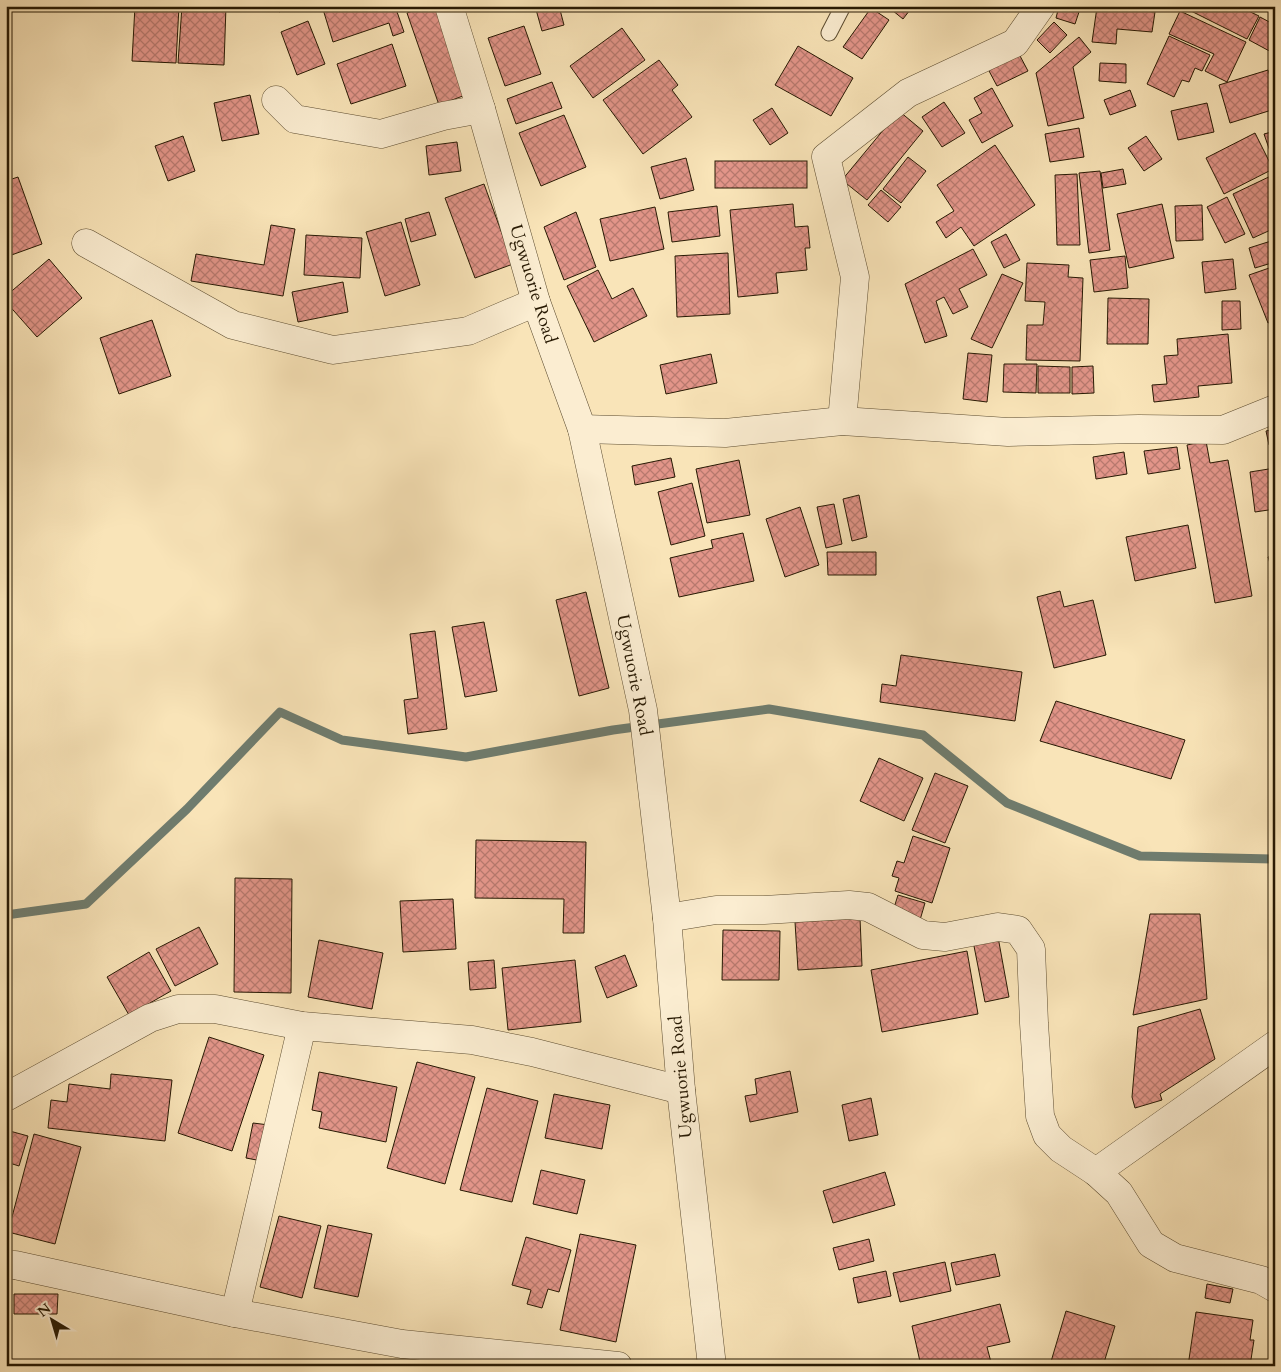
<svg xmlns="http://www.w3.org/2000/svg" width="1281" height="1372" font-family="Cardo,serif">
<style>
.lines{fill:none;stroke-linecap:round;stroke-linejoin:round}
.stream{stroke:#6f7c6e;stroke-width:9}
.building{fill:url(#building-cross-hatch);stroke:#271903}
.service-casing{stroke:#5c4c30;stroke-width:17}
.minor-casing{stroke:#5c4c30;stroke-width:29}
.tertiary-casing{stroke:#5c4c30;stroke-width:29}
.service{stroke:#fbedd1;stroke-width:15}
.minor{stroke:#fbedd1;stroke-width:28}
.tertiary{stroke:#fbedd1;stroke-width:28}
.labels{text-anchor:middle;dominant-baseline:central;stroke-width:4;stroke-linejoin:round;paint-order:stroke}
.street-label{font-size:18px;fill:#271903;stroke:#fbedd1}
</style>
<defs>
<pattern id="building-cross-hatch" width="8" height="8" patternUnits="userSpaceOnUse" patternTransform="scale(1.25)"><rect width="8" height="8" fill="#e29589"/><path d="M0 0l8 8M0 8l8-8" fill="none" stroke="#b7796e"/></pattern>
</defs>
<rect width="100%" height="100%" fill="#f9e4b8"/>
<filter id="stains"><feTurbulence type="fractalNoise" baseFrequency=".004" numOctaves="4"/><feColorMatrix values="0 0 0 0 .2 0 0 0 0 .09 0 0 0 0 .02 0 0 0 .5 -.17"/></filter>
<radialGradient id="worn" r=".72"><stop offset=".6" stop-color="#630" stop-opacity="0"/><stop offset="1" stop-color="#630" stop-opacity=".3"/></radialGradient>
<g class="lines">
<!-- stream -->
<polyline class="stream" points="6,915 86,904 187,809 280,712 342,740 466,757 613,730 769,709 923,735 1007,803 1140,856 1275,859"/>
</g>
<!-- building -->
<g class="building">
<polygon points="135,6 179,6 176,63 132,61"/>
<polygon points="182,6 226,6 224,65 178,63"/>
<polygon points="276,6 293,6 279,12"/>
<polygon points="322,6 395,6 404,32 393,36 389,23 333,42"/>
<polygon points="426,6 437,6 468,94 439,105 407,13"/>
<polygon points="535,6 559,6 564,25 542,31"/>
<polygon points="887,6 913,6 903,19"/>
<polygon points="1059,6 1081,6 1075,24 1056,18"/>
<polygon points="1141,6 1175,6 1174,11 1141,8"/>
<polygon points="1181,6 1238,6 1259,16 1247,39"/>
<polygon points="1097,7 1155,12 1152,32 1117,29 1116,44 1092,42"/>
<polygon points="871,8 889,20 862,59 843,47"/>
<polygon points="1180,11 1246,42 1227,82 1205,71 1214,54 1169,34"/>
<polygon points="1260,17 1275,25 1275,54 1249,40"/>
<polygon points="308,21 325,64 297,75 281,32"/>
<polygon points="1054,22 1067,35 1050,53 1037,40"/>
<polygon points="524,26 541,74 505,86 488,38"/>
<polygon points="622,28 645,60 593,98 570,66"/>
<polygon points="1169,36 1210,55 1202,71 1195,68 1189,82 1182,80 1174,97 1147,84"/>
<polygon points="1079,37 1091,52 1073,67 1084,118 1048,126 1036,73"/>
<polygon points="392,44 406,86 351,104 337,64"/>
<polygon points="798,46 853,78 831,116 775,85"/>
<polygon points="1019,54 1028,71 997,86 988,69"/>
<polygon points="659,60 678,85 672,90 692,117 643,154 603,100"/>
<polygon points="1100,63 1126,64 1126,83 1099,81"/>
<polygon points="1268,70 1275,91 1275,109 1230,123 1219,85"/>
<polygon points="552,82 562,108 516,124 507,99"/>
<polygon points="992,88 1013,126 982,143 969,120 982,113 974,98"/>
<polygon points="1130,90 1136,106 1110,115 1104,100"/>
<polygon points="250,95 259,134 222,141 214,103"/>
<polygon points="944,102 965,133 942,147 922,117"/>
<polygon points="1207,103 1214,132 1178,140 1171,111"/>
<polygon points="772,108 788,133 770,145 753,120"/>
<polygon points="899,111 923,131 867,200 842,180"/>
<polygon points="564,115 586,167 541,186 519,133"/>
<polygon points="1079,128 1084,157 1050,162 1045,134"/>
<polygon points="1275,131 1275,162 1274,163 1264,134"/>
<polygon points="1255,133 1273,169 1224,194 1206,158"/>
<polygon points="183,136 195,171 168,181 155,146"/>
<polygon points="1146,136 1162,159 1144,171 1128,148"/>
<polygon points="457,142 461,171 429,175 426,146"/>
<polygon points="995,145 1035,205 974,246 961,227 946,238 936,222 954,211 937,185"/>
<polygon points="908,157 926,171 901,203 883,189"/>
<polygon points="686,158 694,190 660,199 651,167"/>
<rect x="715" y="161" width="92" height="27"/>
<polygon points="1123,169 1126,184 1103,188 1101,173"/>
<polygon points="1100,171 1110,250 1089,253 1079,173"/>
<polygon points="1077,174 1080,245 1057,245 1055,175"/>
<polygon points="1275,174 1275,228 1253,238 1233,194"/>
<polygon points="18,177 42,244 6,257 6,181"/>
<polygon points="484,184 513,264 475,278 445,198"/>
<polygon points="881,190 901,207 888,222 868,205"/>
<polygon points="1227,197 1245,234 1225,243 1207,207"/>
<polygon points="793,204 795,227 808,226 810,248 805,248 807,270 776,273 778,293 738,297 730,210"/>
<polygon points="1162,204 1174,258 1129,268 1117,214"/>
<polygon points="1202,205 1203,240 1176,241 1175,206"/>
<polygon points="717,206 720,236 672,242 668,212"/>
<polygon points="655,207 664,249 610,261 600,219"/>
<polygon points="429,212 436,235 411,242 405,219"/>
<polygon points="576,212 596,267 564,280 544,227"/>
<polygon points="401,222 420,285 385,296 366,232"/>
<polygon points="271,225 295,229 283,296 191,281 196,254 264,265"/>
<polygon points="1006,234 1020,260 1004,268 991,242"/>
<polygon points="306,235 362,238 360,278 304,275"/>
<polygon points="1271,241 1275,254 1275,262 1255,268 1249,248"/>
<polygon points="973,249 987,275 959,289 968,307 953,314 944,297 936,301 947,336 925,343 905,284"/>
<polygon points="728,253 730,314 677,317 675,256"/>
<polygon points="1125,256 1128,288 1094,292 1090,260"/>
<polygon points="49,259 82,298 37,337 6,302 6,296"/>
<polygon points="1233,259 1236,289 1205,293 1202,262"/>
<polygon points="1027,263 1069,265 1068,277 1083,278 1080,361 1026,360 1027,325 1043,325 1045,302 1025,301"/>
<polygon points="1275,266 1275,320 1268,323 1249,275"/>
<polygon points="598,270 612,299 633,288 647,316 594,342 567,286"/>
<polygon points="1002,274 1023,283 992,348 971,339"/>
<polygon points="343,282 348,312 298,322 292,292"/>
<polygon points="1108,298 1149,299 1148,344 1107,344"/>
<polygon points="1222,301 1240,301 1241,329 1222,330"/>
<polygon points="152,320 171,376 119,394 100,338"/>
<polygon points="1228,334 1232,383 1198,386 1199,397 1154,402 1152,385 1167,384 1164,356 1178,355 1177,339"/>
<polygon points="968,353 992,355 987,402 963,399"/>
<polygon points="711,354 717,383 666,394 660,365"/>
<polygon points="1004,364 1037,364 1036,393 1003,392"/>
<polygon points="1038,366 1070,367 1070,393 1038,393"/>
<polygon points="1093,366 1094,393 1072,394 1072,367"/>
<polygon points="1275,429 1275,443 1269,445 1266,431"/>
<polygon points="1206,441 1210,463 1228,460 1252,596 1215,603 1187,445"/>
<polygon points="1177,447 1180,469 1148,474 1144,451"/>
<polygon points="1124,452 1127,474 1096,479 1093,457"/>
<polygon points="671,458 675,477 635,485 632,466"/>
<polygon points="739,460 750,515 707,523 696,469"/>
<polygon points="1275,468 1275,509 1255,512 1250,472"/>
<polygon points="692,483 705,536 671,545 658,492"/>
<polygon points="859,495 867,537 852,541 843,499"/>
<polygon points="834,504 842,544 826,548 817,507"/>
<polygon points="800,507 819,565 785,577 766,519"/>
<polygon points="1188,525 1196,568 1135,581 1126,537"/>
<polygon points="743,533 754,581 679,597 670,558 713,548 711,540"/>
<polygon points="827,552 876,552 876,575 828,575"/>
<polygon points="1275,555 1275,576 1274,576 1268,557"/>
<polygon points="1060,591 1064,607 1093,600 1106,655 1054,668 1037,597"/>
<polygon points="586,592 609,688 579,696 556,600"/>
<polygon points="484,622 497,691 465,697 452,627"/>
<polygon points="435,631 447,729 408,734 404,700 418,698 410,634"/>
<polygon points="901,655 1022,672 1015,721 880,702 882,684 896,686"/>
<polygon points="1056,701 1185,740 1171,779 1040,741"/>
<polygon points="879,758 923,778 904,821 860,801"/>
<polygon points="935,773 968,786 945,843 912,830"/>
<polygon points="913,836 950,848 932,903 895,891 899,878 892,876 897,861 904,863"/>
<polygon points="476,840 586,842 584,933 563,933 564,899 475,898"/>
<polygon points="235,878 292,879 291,993 234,992"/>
<polygon points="898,895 925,903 920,920 893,911"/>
<polygon points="453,899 456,949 403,952 400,901"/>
<polygon points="1150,914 1200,914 1207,999 1133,1015"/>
<polygon points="860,918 862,966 798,970 795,922"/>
<polygon points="199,927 218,964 175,986 156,949"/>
<polygon points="723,930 780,931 779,980 722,980"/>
<polygon points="998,937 1009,997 985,1002 973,941"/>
<polygon points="319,940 383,953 372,1009 308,997"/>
<polygon points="967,951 978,1014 882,1032 871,970"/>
<polygon points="149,952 171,991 129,1015 107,977"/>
<polygon points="625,955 637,986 607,998 595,967"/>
<polygon points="494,960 496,988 470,990 468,962"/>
<polygon points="575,960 581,1022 508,1030 502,968"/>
<polygon points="1200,1009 1215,1059 1160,1094 1162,1100 1135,1108 1132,1097 1138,1027"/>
<polygon points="209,1037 264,1055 232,1151 178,1133"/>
<polygon points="417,1062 475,1077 445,1184 387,1168"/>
<polygon points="790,1071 798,1112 750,1122 745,1096 757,1094 755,1079"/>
<polygon points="319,1072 397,1087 386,1142 319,1128 322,1112 312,1110"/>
<polygon points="111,1074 172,1080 165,1141 48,1128 51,1100 67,1102 69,1084 110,1089"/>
<polygon points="487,1088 538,1101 512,1202 460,1190"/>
<polygon points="554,1094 610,1105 602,1149 545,1138"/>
<polygon points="871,1098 878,1135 849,1141 842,1105"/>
<polygon points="253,1123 269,1125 262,1161 246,1158"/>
<polygon points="6,1130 28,1136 19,1166 6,1162"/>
<polygon points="34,1134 81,1147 55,1244 8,1232"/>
<polygon points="541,1170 585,1180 577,1214 533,1204"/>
<polygon points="885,1172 895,1205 833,1223 823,1191"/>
<polygon points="279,1216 321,1226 302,1298 260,1287"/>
<polygon points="328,1225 372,1234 358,1297 314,1288"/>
<polygon points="580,1234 636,1245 616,1342 560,1330"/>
<polygon points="526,1237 571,1250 559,1292 548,1289 542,1308 527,1304 531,1290 512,1285"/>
<polygon points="869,1239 874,1261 839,1270 833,1248"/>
<polygon points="995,1254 1000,1276 956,1285 951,1263"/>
<polygon points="945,1262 951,1291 900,1302 893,1273"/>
<polygon points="886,1271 891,1296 858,1303 853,1278"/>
<polygon points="1207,1284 1233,1289 1230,1303 1205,1298"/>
<polygon points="14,1294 58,1294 57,1314 14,1314"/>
<polygon points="1000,1304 1010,1342 987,1347 992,1366 921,1366 912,1326"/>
<polygon points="1066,1311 1115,1326 1103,1366 1053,1366 1050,1365"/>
<polygon points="1196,1312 1253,1320 1250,1340 1254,1340 1250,1366 1188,1366"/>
</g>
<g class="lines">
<defs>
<polyline id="service" points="829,33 843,6"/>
<g id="minor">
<polyline points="276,100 295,119 381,134 443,116 481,109"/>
<polyline points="86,243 233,325 333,350 468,331 536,302"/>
<polyline points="842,421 855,277 826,157 908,93 1015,43 1041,6"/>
<polyline points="582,429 725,433 842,421 1008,432 1139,429 1223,430 1275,409"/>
<polyline points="667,918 716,910 764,910 849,905 868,907 923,935 945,937 998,927 1018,930 1031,949 1034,1023 1040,1116 1047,1135 1061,1149 1096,1172 1119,1193 1151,1244 1175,1258 1261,1280 1275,1288"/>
<polyline points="6,1097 150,1018 178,1009 215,1009 302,1026 472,1040 532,1052 681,1090"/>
<polyline points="1096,1172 1275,1045"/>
<polyline points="6,1266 15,1265 235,1313 402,1344 618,1366"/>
<polyline points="235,1313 302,1026"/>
</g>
<polyline id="tertiary" points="449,6 481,109 536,302 582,429 643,710 667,918 681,1090 712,1366"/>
</defs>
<!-- service casing -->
<use href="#service" class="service-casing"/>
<!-- minor casing -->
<use href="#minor" class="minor-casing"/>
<!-- tertiary casing -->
<use href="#tertiary" class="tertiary-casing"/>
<!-- service -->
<use href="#service" class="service"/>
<!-- minor -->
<use href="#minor" class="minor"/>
<!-- tertiary -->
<use href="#tertiary" class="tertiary"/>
</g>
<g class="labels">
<!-- street labels -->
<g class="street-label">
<text transform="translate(533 284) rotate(73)">Ugwuorie Road</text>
<text transform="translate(634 675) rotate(79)">Ugwuorie Road</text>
<text transform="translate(681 1077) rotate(-95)">Ugwuorie Road</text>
</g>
</g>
<!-- margin -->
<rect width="1281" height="1372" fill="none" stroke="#f9e4b8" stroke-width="25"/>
<rect x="8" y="8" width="1266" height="1357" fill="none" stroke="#271903" stroke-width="2.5"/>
<rect x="12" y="12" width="1256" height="1347" fill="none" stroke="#271903"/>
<!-- north arrow -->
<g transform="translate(52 1320) rotate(322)" stroke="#fbedd1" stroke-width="4" paint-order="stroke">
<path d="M0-4L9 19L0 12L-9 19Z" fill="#271903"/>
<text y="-8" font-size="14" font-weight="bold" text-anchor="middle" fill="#271903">N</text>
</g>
<rect width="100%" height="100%" filter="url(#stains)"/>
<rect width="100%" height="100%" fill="url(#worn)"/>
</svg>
